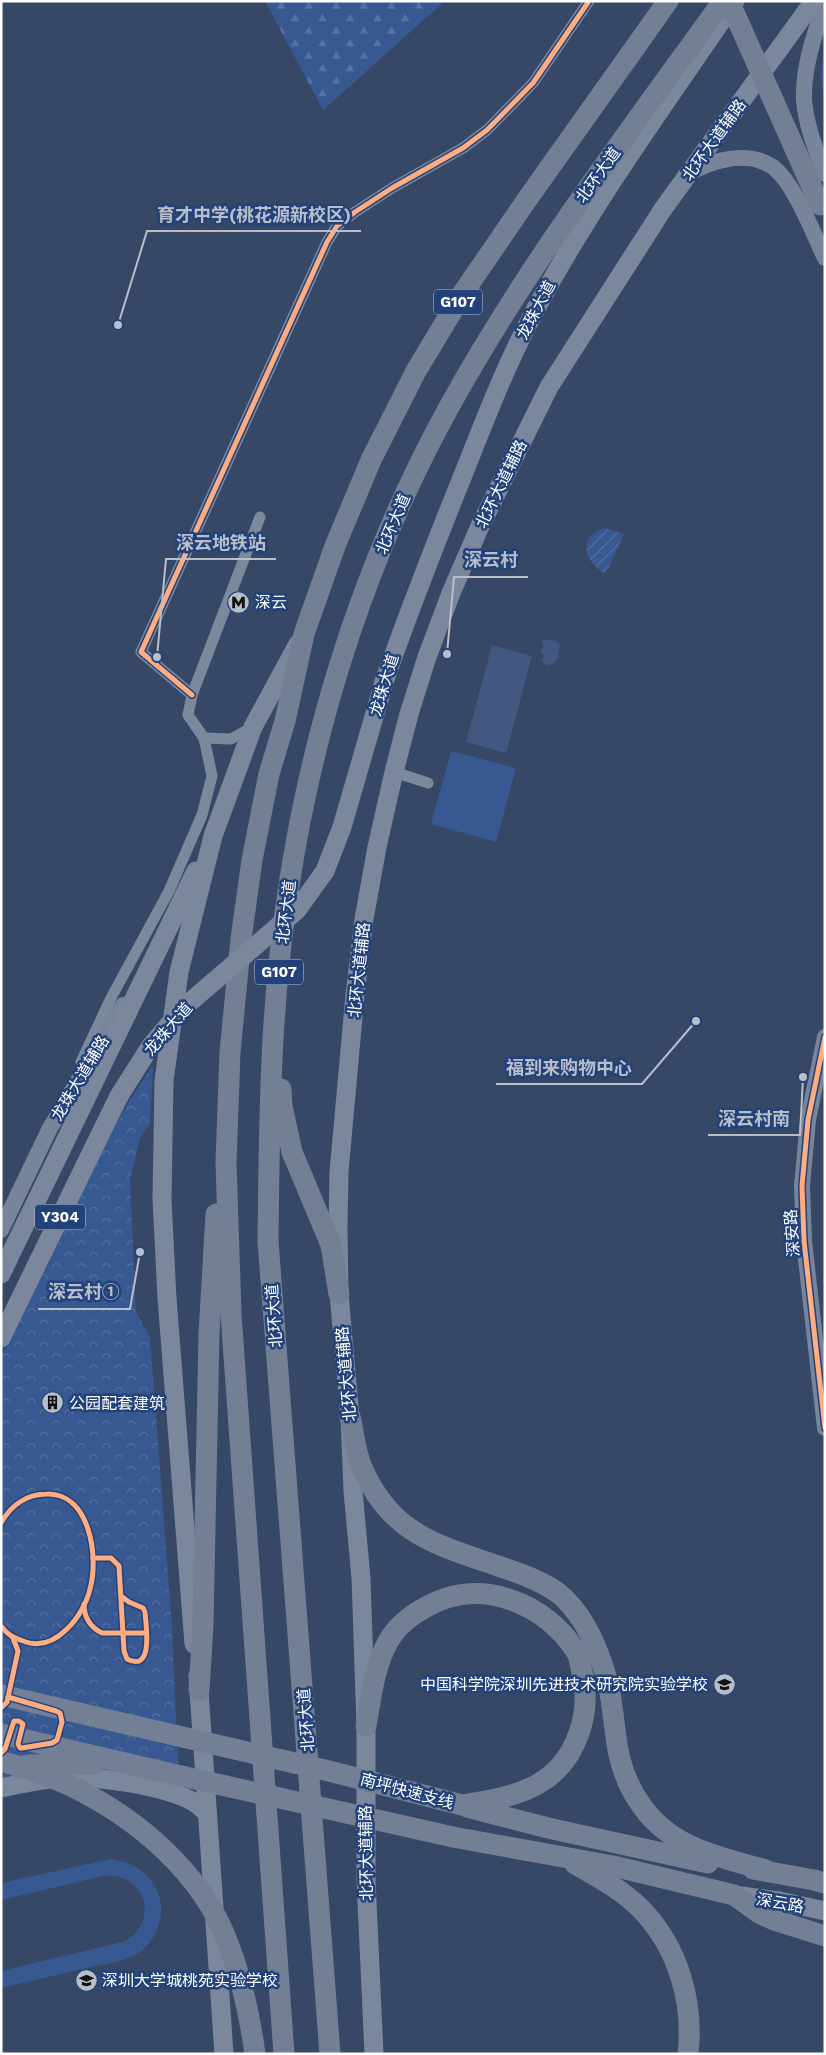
<svg xmlns="http://www.w3.org/2000/svg" width="826" height="2055" font-family="'Work Sans','Noto Sans SC',sans-serif">
<style>
.forest{fill:url(#forest-firs)}
.park{fill:url(#park-crowns)}
.garden{fill:url(#garden-furrows)}
.pitch{fill:#375891}
.water{fill:#425881}
.lines{fill:none;stroke-linecap:round;stroke-linejoin:round}
.street{stroke:#7b899d;stroke-width:11}
.secondary{stroke:#788499;stroke-width:16}
.primary{stroke:#7a879c;stroke-width:19}
.highway{stroke:#737f95;stroke-width:21}
.primary-bridge{stroke:#7a879c;stroke-width:19}
.highway-bridge{stroke:#737f95;stroke-width:21}
.cycleway-casing{stroke:#23427a;stroke-width:8}
.cycleway{stroke:#ffac80;stroke-width:5}
.labels{text-anchor:middle;dominant-baseline:central;stroke-width:5;stroke-linejoin:round;paint-order:stroke}
.shield{fill:#23427a;stroke:#bdc6d7;stroke-width:1}
.shield-label{font-size:15px;font-weight:bold;fill:#fff}
.street-label{font-size:16px;fill:#fff;stroke:#23427a}
.poi-label{font-size:16px;fill:#fff;stroke:#23427a;text-anchor:start}
.leader{fill:none;stroke:#b9bfc9;stroke-width:2}
.callout-dot{fill:#b9bfc9;stroke:#23427a;stroke-width:2}
.callout-label{font-size:18px;text-anchor:middle;font-weight:bold;fill:#b9bfc9;stroke:#23427a;stroke-width:5;stroke-linejoin:round;paint-order:stroke}
</style>
<defs>
<pattern id="forest-firs" width="22" height="20" patternUnits="userSpaceOnUse" patternTransform="scale(1.25)"><rect width="22" height="20" fill="#375891"/><path d="M5 1l3.5 6h-7zM16 11l3.5 6h-7z" fill="#5571a2"/></pattern>
<pattern id="park-crowns" width="20" height="18" patternUnits="userSpaceOnUse" patternTransform="scale(1.25)"><rect width="20" height="18" fill="#375891"/><path d="M2 6a3 3 0 1 1 6 0M12 15a3 3 0 1 1 6 0" fill="none" stroke="#5571a2"/></pattern>
<pattern id="garden-furrows" width="10" height="10" patternUnits="userSpaceOnUse" patternTransform="scale(1.25)"><rect width="10" height="10" fill="#375891"/><path d="M-1 1l2-2M0 10L10 0M9 11l2-2" fill="none" stroke="#5571a2"/></pattern>
</defs>
<rect width="100%" height="100%" fill="#374866"/>
<!-- forest -->
<g class="forest">
<polygon points="265,1 445,1 323,110"/>
<polygon points="825,43 825,111 821,76"/>
</g>
<!-- park -->
<polygon class="park" points="153,1065 150,1123 140,1138 130,1179 136,1312 150,1337 172,1627 179,1787 1,1783 1,1357 86,1181 128,1103"/>
<!-- garden -->
<path class="garden" d="M604 528 624 534 609 567 604 573C584 560 577 538 604 528Z"/>
<!-- pitch -->
<g class="pitch">
<polygon points="451,751 516,768 496,842 431,824"/>
<path d="M111 1859C132 1862 150 1872 158 1893 167 1916 156 1943 135 1955 122 1962 105 1964 91 1967 61 1974 31 1981 1 1988V1971L126 1941C161 1919 144 1871 103 1876L1 1900V1883Z"/>
</g>
<!-- water -->
<g class="water">
<path d="M543 639 557 641 560 645C559 655 558 665 547 665L542 661 544 655 540 651 544 646 541 642Z"/>
<polygon points="492,645 532,656 506,753 466,742"/>
</g>
<g class="lines">
<!-- street -->
<g class="street">
<polyline points="192,695 141,652 327,242 337,226 355,212 392,188 463,148 487,130 533,83 589,1"/>
<polyline points="204,738 231,739 253,727"/>
<polyline points="394,772 428,783"/>
<polyline points="81,1062 111,998 169,891 202,815 212,776 204,738 188,715 192,695 260,517"/>
</g>
<!-- secondary -->
<g class="secondary">
<path d="M825 6C814 33 803 70 804 100 806 125 816 150 825 174"/>
<path d="M691 172C715 160 748 150 773 167 795 184 813 233 825 258"/>
<polyline points="825,1037 808,1120 802,1186 804,1241 825,1428"/>
<polyline points="1,1230 50,1128 123,1005"/>
</g>
<!-- primary -->
<g class="primary">
<path d="M384 682C408 614 434 547 461 480 483 425 504 369 532 316 590 206 665 104 735 1"/>
<polyline points="1,1274 196,871"/>
<polyline points="1,1338 119,1096"/>
<polyline points="194,1644 167,1298 162,1199 164,1081 179,972 213,836 253,727 298,644"/>
<polyline points="198,1676 224,2054"/>
<path d="M1 1788C21 1784 41 1779 61 1778 95 1775 163 1786 192 1801 198 1804 202 1809 207 1813"/>
<polyline points="734,1895 779,1901 825,1911"/>
<polyline points="374,2054 366,1880 366,1726 361,1578 353,1491 350,1417 339,1294 338,1229 339,1172 355,995 364,919 377,847 394,772 409,714 427,657 451,593 480,526 549,387 663,209 814,1"/>
</g>
<!-- highway -->
<g class="highway">
<polyline points="281,1089 282,1106 292,1152 331,1245 339,1294"/>
<path d="M350 1417C354 1432 355 1450 361 1465 389 1533 434 1544 498 1566 519 1573 546 1582 563 1597 587 1620 599 1651 608 1683 613 1705 614 1728 618 1750 626 1792 651 1828 691 1846 714 1857 741 1863 766 1870"/>
<polyline points="199,1690 203,1624 209,1334 216,1214"/>
<path d="M366 1726C371 1698 374 1667 388 1642 397 1625 414 1613 430 1605 481 1577 546 1604 575 1650 579 1655 580 1662 581 1668 593 1710 578 1761 538 1784 515 1797 488 1801 462 1805"/>
<polyline points="1,1734 159,1771"/>
<polyline points="18,1767 29,1765 94,1764"/>
<polyline points="467,1807 548,1828 708,1863"/>
<polyline points="453,1837 613,1866 734,1895 759,1913 774,1920 825,1936"/>
<path d="M575 1864C598 1877 622 1890 641 1909 678 1947 694 2002 688 2054"/>
<polyline points="753,1869 814,1880 825,1883"/>
<polyline points="284,2054 231,1314 226,1162 230,1052 241,939 252,860 269,774 285,721 304,634 335,546 371,460 416,371 463,293 526,201 668,1"/>
<path d="M330 2054 268 1241C269 1168 269 1096 274 1023 288 808 345 596 449 407 528 264 628 133 723 1"/>
</g>
<!-- primary-bridge -->
<polyline class="primary-bridge" points="119,1096 150,1047 183,1008 297,910 325,871 342,827 384,682"/>
<!-- highway-bridge -->
<g class="highway-bridge">
<polyline points="729,1 820,205"/>
<polyline points="1,1695 329,1771 462,1805"/>
<path d="M1 1761C26 1768 50 1776 73 1787 138 1819 202 1873 228 1943 241 1977 250 2017 255 2054"/>
<polyline points="159,1771 453,1837"/>
</g>
<defs>
<g id="cycleway">
<polyline points="192,695 141,652 327,242 337,226 355,212 392,188 463,148 487,130 533,83 589,1"/>
<polyline points="825,1037 808,1120 802,1186 804,1241 825,1428"/>
<path d="M1 1523C11 1505 27 1494 47 1494 90 1493 99 1557 90 1589 84 1615 56 1652 26 1642 15 1638 8 1636 1 1626"/>
<path d="M93 1558H111L119 1566 124 1651 127 1659C154 1673 146 1626 145 1612L143 1608 129 1602 121 1596"/>
<path d="M84 1604C84 1618 90 1627 102 1633H146"/>
<polyline points="1,1708 7,1702 18,1651 13,1638"/>
<polyline points="1,1753 5,1749 14,1721 19,1721 23,1724 18,1744 20,1748 22,1748 52,1743 57,1740 62,1722 60,1713 56,1711 8,1697"/>
</g>
</defs>
<!-- cycleway casing -->
<use href="#cycleway" class="cycleway-casing"/>
<!-- cycleway -->
<use href="#cycleway" class="cycleway"/>
</g>
<!-- icons -->
<defs>
<symbol id="metro-disc" viewBox="-11 -11 22 22"><circle r="9.5" fill="#b9bfc9" stroke="#23427a"/><path d="M-5.5 5V-5H-3L0 0L3-5H5.5V5H3V-.5L0 4L-3-.5V5Z" fill="#111"/></symbol>
<symbol id="building-disc" viewBox="-11 -11 22 22"><circle r="9.5" fill="#b9bfc9" stroke="#23427a"/><path d="M-4-6H4V6H1V3H-1V6H-4ZM-2.5-4.3h1.7v1.8h-1.7ZM.8-4.3h1.7v1.8H.8ZM-2.5-1h1.7V.8h-1.7ZM.8-1h1.7V.8H.8Z" fill="#111"/></symbol>
<symbol id="school-disc" viewBox="-11 -11 22 22"><circle r="9.5" fill="#b9bfc9" stroke="#23427a"/><path d="M0-5L7-2L0 1L-7-2ZM-4 1L0 2.5L4 1V4Q0 6-4 4Z" fill="#111"/></symbol>
</defs>
<g fill-rule="evenodd">
<use href="#metro-disc" x="226" y="590" width="25" height="25"/>
<use href="#building-disc" x="40" y="1390" width="25" height="25"/>
<use href="#school-disc" x="712" y="1672" width="25" height="25"/>
<use href="#school-disc" x="74" y="1968" width="25" height="25"/>
</g>
<g class="labels">
<!-- shield labels -->
<g class="shield">
<rect x="434" y="289.5" width="48" height="25" rx="4"/>
<rect x="255" y="959.5" width="48" height="25" rx="4"/>
<rect x="35" y="1204.5" width="50" height="25" rx="4"/>
</g>
<g class="shield-label">
<text x="458" y="302">G107</text>
<text x="279" y="972">G107</text>
<text x="60" y="1217">Y304</text>
</g>
<!-- street labels -->
<g class="street-label">
<text transform="translate(714 140) rotate(-54)">北环大道辅路</text>
<text transform="translate(598 175) rotate(-54)">北环大道</text>
<text transform="translate(536 310) rotate(-62)">龙珠大道</text>
<text transform="translate(501 484) rotate(-64)">北环大道辅路</text>
<text transform="translate(393 524) rotate(-67)">北环大道</text>
<text transform="translate(384 685) rotate(-73)">龙珠大道</text>
<text transform="translate(286 912) rotate(-83)">北环大道</text>
<text transform="translate(359 970) rotate(-84)">北环大道辅路</text>
<text transform="translate(168 1029) rotate(-49)">龙珠大道</text>
<text transform="translate(80 1078) rotate(-59)">龙珠大道辅路</text>
<text transform="translate(792 1233) rotate(-94)">深安路</text>
<text transform="translate(274 1316) rotate(-94)">北环大道</text>
<text transform="translate(346 1374) rotate(-95)">北环大道辅路</text>
<text transform="translate(306 1720) rotate(-94)">北环大道</text>
<text transform="translate(407 1791) rotate(15)">南坪快速支线</text>
<text transform="translate(366 1853) rotate(-91)">北环大道辅路</text>
<text transform="translate(780 1903) rotate(10)">深云路</text>
</g>
<!-- poi labels -->
<g class="poi-label">
<text x="255" y="602">深云</text>
<text x="69" y="1403">公园配套建筑</text>
<text x="708" y="1684" text-anchor="end">中国科学院深圳先进技术研究院实验学校</text>
<text x="102" y="1980">深圳大学城桃苑实验学校</text>
</g>
</g>
<!-- callouts -->
<path class="leader" d="M118 325L147 231H361M157 657L166 559H276M447 654L454 577H528M696 1021L642 1084H496M803 1077L800 1135H708M140 1252L130 1309H38"/>
<g class="callout-dot">
<circle cx="118" cy="325" r="5"/>
<circle cx="157" cy="657" r="5"/>
<circle cx="447" cy="654" r="5"/>
<circle cx="696" cy="1021" r="5"/>
<circle cx="803" cy="1077" r="5"/>
<circle cx="140" cy="1252" r="5"/>
</g>
<g class="callout-label">
<text x="254" y="221">育才中学(桃花源新校区)</text>
<text x="221" y="549">深云地铁站</text>
<text x="491" y="566">深云村</text>
<text x="569" y="1074">福到来购物中心</text>
<text x="754" y="1125">深云村南</text>
<text x="84" y="1298">深云村①</text>
</g>
<!-- border -->
<rect width="826" height="2055" fill="none" stroke="#ffffff" stroke-width="5"/>
</svg>
